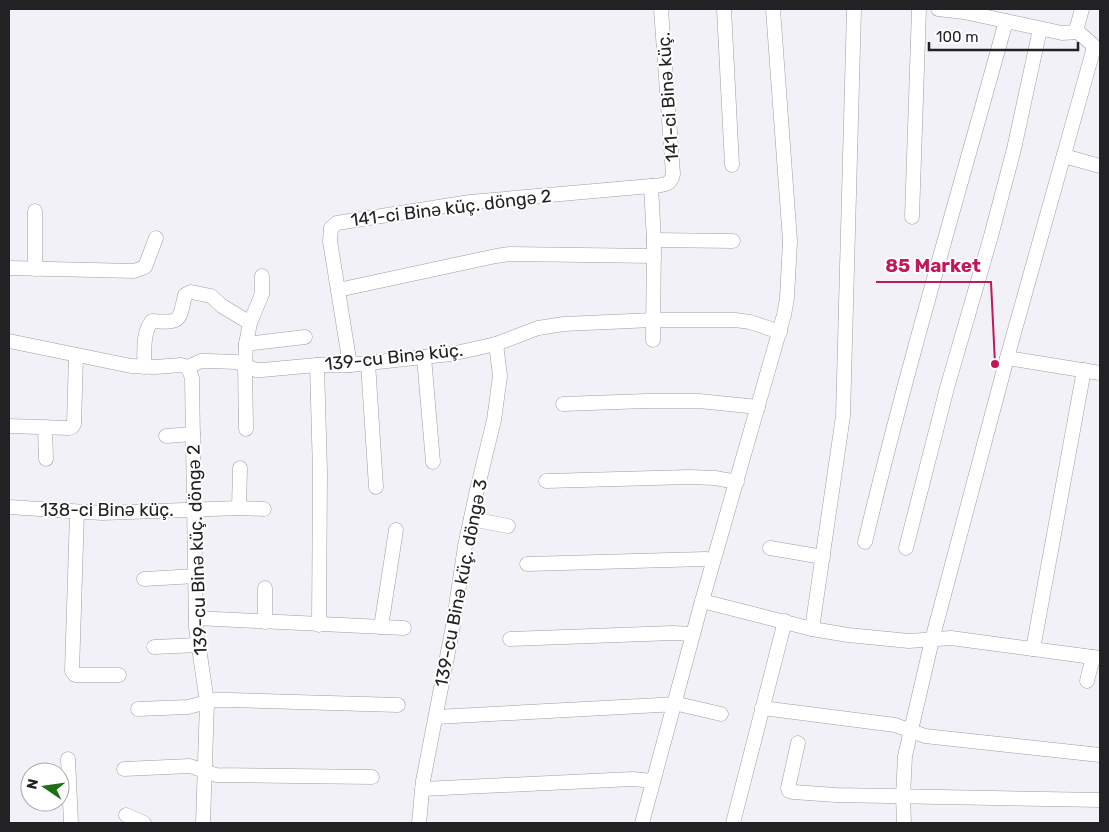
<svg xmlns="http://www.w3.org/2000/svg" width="1109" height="832" font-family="Rubik,sans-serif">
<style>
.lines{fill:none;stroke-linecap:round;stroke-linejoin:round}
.minor-casing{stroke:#9e9ea4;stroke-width:15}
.minor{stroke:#fff;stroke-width:14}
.labels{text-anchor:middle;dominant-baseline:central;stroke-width:4;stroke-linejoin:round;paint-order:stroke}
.street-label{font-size:18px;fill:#222225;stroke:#fff}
.leader{fill:none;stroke:#c2185b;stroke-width:2}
.callout-dot{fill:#c2185b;stroke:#fff;stroke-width:2}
.callout-label{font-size:19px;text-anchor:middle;font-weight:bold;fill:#c2185b;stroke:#fff;stroke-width:4;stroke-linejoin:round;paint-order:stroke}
</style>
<rect width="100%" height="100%" fill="#f1f1f7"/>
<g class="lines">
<defs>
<g id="minor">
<polyline points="724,9 732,165"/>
<polyline points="938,9 964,12 1062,33 1078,32"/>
<polyline points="1064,156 1100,166"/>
<polyline points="912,217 919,9"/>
<polyline points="654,240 733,241"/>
<polyline points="9,268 134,271 145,267 156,238"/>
<polyline points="35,269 35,211"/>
<polyline points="338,290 496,256 510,254 654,256"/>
<path d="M653 340 654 240 651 186C662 185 671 186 673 174L661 9"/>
<polyline points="9,341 131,366 155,367 181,365 188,367 201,361 209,361 236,362 256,370 262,370 317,365 350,365 451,354 496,344 538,328 564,324 653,320 735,320 750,322 780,332"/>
<polyline points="246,344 305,337"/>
<polyline points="424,357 433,462"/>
<polyline points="1007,358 1100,373"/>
<polyline points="368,363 376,487"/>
<polyline points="317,365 320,472 319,625"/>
<polyline points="350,365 330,241 331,228 337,223 470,202 651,186"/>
<path d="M144 367C145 352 142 333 152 321 181 323 179 322 185 295L191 292 211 296 222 306 250 323"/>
<polyline points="188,367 192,378 196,628 207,702 203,823"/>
<polyline points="563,404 646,401 699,401 758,407"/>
<polyline points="9,426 69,428 72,427 74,424 76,355"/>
<polyline points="45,427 46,459"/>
<polyline points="246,429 245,365 246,344 250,323 262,294 262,276"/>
<polyline points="166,436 193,434"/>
<polyline points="546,481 690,477 715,478 737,482"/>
<polyline points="9,507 102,513 239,508 264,509"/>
<polyline points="239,508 240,468"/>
<polyline points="77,512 72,671 75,675 119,675"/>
<polyline points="471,519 508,526"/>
<path d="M865 542C907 367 958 195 1006 21"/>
<polyline points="770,548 823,557"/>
<polyline points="906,548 947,388 991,236 1014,149 1040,29"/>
<polyline points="527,564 705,559 713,560"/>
<polyline points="144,579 196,576"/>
<polyline points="702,601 812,629 848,635 909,641 951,638 1100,658"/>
<polyline points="196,618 404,628"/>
<polyline points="265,622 265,588"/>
<polyline points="381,627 396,530"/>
<polyline points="812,629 843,416 854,9"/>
<polyline points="510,639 673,633 693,634"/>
<polyline points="154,647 198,645"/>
<polyline points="1033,649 1084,370"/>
<polyline points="1087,681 1093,657"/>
<polyline points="762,708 895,725 925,736 1100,755"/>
<polyline points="138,709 188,707 215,700 230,700 398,705"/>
<polyline points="436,717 678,704 721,714"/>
<polyline points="798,743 788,788 789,791 793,792 836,795 1100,800"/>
<polyline points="68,759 71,823"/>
<polyline points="124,769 190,766 216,775 372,777"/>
<polyline points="422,789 632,779 653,781"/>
<polyline points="126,815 144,823"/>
<polyline points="419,823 423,781 453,626 465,546 477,490 494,420 500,376 496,344"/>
<polyline points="642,823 702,601 784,315 787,298 790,241 773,9"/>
<polyline points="733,823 785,621"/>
<polyline points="904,823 903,796 905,756 932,640 1007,358 1093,51 1093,45 1078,32 1077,27 1082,9"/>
</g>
</defs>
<!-- minor casing -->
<use href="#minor" class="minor-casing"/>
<!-- minor -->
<use href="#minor" class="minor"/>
</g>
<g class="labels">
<!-- street labels -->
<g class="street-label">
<text transform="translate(668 97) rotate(-94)">141-ci Binə küç.</text>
<text transform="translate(451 208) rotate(-7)">141-ci Binə küç. döngə 2</text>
<text transform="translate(394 357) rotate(-6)">139-cu Binə küç.</text>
<text x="107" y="510">138-ci Binə küç.</text>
<text transform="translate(197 550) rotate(-92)">139-cu Binə küç. döngə 2</text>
<text transform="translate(461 583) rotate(-79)">139-cu Binə küç. döngə 3</text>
</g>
</g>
<!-- callouts -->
<path class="leader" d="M995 364L991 282H876"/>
<circle class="callout-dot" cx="995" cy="364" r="5"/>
<g class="callout-label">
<text x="933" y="272">85 Market</text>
</g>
<!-- border -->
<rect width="1109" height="832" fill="none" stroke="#222225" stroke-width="20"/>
<!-- north arrow -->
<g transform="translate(45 787) rotate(283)"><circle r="24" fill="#ffffff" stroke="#a7a7a8"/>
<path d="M0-4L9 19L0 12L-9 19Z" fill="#1e6f15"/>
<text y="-8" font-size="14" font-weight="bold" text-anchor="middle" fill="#222225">N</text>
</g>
<!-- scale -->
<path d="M929 42v8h149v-8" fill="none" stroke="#222225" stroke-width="2.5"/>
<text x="936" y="42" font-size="15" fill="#222225" stroke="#ffffff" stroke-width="4" paint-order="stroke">100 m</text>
</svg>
